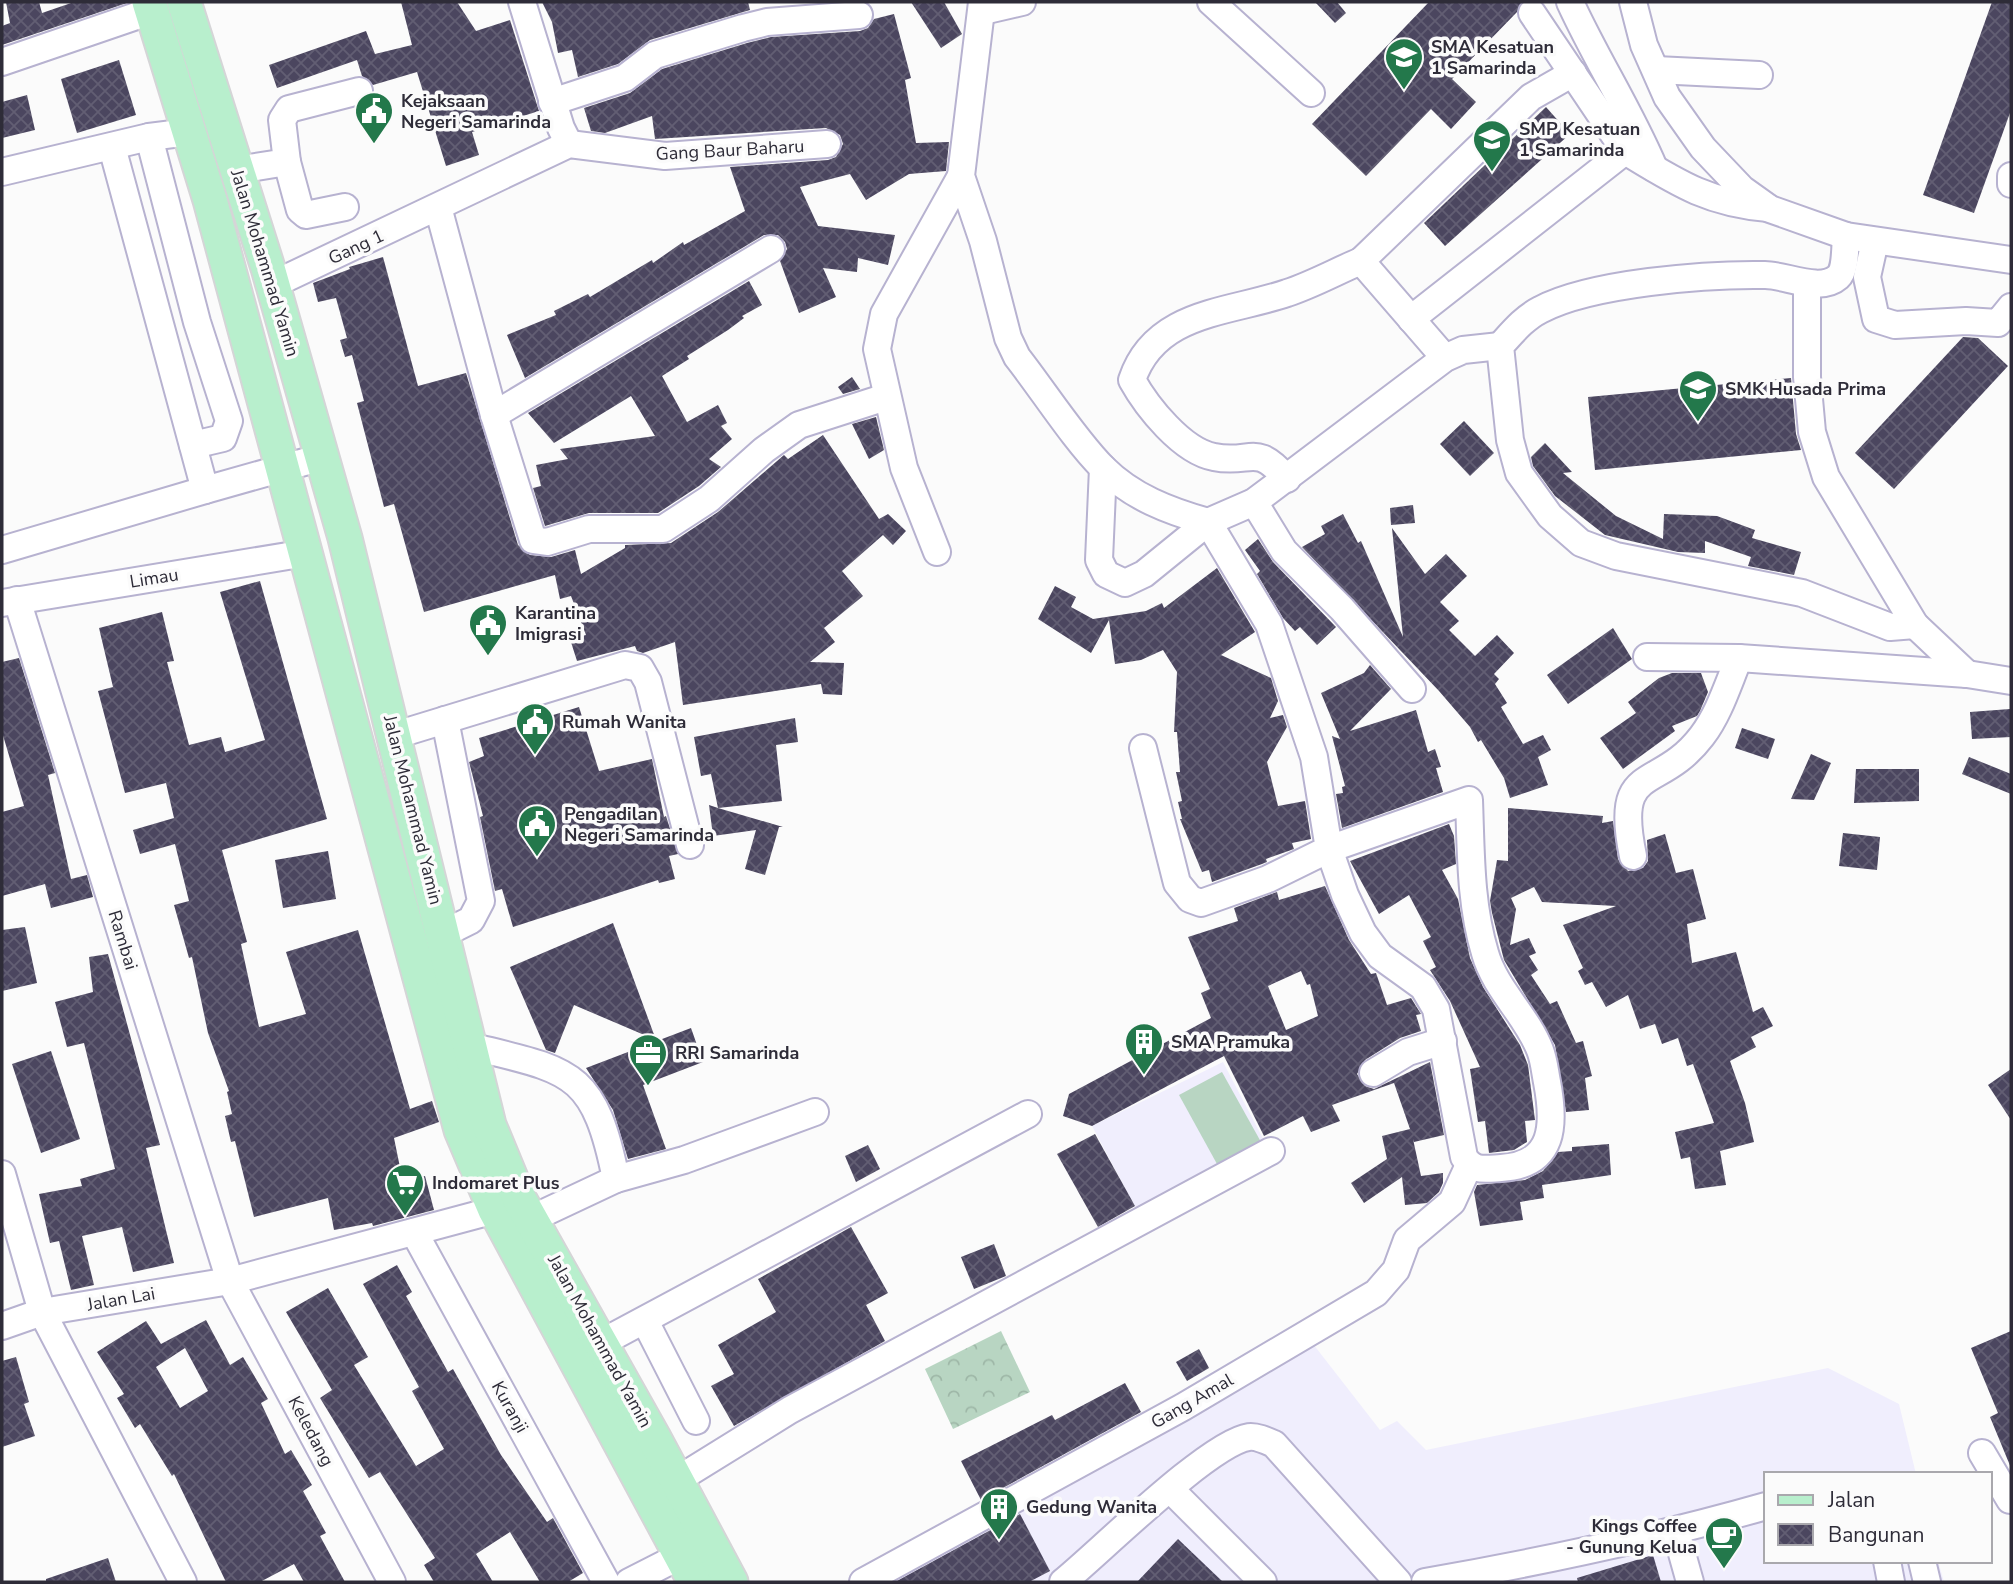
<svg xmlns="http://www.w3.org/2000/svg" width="2013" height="1584" font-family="'Nunito Sans',sans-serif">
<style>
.built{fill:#f0eefd}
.park{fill:url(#park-crowns)}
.pitch{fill:#b8d5c2}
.building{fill:url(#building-cross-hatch);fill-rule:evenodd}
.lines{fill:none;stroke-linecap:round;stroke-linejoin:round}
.minor-casing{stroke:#b7b2d0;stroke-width:30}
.major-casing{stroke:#d5d5d7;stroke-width:37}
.minor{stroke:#fff;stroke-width:26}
.major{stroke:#b8efcd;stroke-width:33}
.labels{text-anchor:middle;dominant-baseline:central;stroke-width:7;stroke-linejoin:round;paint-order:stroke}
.poi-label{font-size:18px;font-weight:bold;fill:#2e2c38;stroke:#fbfbfb;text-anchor:start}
.street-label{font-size:18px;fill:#2e2c38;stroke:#fbfbfb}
</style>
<defs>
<pattern id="park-crowns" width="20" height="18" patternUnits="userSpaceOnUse" patternTransform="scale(1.75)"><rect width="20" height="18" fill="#b8d5c2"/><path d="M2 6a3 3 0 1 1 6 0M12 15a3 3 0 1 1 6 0" fill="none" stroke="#9eb7a7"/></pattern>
<pattern id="building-cross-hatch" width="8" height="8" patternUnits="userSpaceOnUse" patternTransform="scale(1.75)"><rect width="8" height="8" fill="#4b465f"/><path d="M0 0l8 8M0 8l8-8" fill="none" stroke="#625e73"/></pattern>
</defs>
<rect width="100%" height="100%" fill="#fbfbfb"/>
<!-- built -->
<g class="built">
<polygon points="1223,1062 1270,1152 1141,1218 1092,1126"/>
<polygon points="1303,1331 1380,1430 1397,1421 1426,1450 1828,1368 1899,1404 1916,1474 1766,1474 1766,1561 1938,1561 1944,1582 865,1582"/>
</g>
<!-- park -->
<polygon class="park" points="1001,1331 1030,1392 953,1429 925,1369"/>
<!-- pitch -->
<polygon class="pitch" points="1222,1072 1261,1142 1217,1164 1179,1095"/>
<!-- building -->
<g class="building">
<polygon points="6,2 39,2 42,13 74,2 127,3 2,45 2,26 10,23"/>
<polygon points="401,2 457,2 476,31 510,20 539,111 472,132 479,155 446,166 417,72 373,85 362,76 357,60 277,88 269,65 366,31 375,54 412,45"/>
<polygon points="542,2 748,2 750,10 650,40 618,64 578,77 572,50 558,53 552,22"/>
<polygon points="911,2 944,2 962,34 941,48"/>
<polygon points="1315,2 1337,2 1346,13 1335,23"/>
<polygon points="1429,2 1522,2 1517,12 1452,79 1476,102 1451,129 1431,109 1366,176 1312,124"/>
<polygon points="1992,2 2011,2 2011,110 1974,213 1923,195"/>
<polygon points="894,14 911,78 905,80 916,143 949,142 946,171 909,174 866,200 850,174 800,187 818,226 895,235 888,265 858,258 857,272 823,268 836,297 799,313 780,261 787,249 785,242 778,235 764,235 525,378 507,335 556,315 554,311 588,294 590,297 652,260 653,263 683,242 684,245 745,211 730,167 828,160 836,157 843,144 840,135 826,128 655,139 652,116 605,133 591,131 584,108 630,93 662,69 747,43 771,37 860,31 868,28 874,19"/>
<polygon points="119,60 136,115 77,133 61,79"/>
<polygon points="27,95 35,130 2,138 2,102"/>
<polygon points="1546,107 1570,134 1445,246 1424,223"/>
<polygon points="383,257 418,386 466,373 518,545 530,555 551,557 575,550 581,574 625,548 625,545 671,543 718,512 784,455 788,459 823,435 879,519 888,514 906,531 893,545 883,535 842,571 863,596 824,628 835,642 810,662 844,663 842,695 823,694 821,684 683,705 675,642 643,653 637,651 635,646 577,661 570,639 586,635 571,596 560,599 555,575 424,612 394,504 384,507 357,403 364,401 352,355 345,357 340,340 347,338 336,298 318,302 313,283 350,269 349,267"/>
<polygon points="749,281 762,305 742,316 744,318 728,330 687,356 689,359 662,376 687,422 718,405 727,423 721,426 732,439 709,459 721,467 699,486 658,513 589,513 545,526 533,488 541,486 536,465 568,459 560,449 655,436 631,396 554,443 528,413"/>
<polygon points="1963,337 1978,338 2008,366 1894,489 1855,453"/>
<polygon points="852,377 860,389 843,394 838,387"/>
<polygon points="1791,378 1796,434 1801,450 1595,470 1588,397"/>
<polygon points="876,417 884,450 869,459 852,424"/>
<polygon points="1464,421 1494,453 1470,476 1440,444"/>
<polygon points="1545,443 1572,472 1563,473 1616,516 1663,539 1664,514 1717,516 1755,530 1752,538 1801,552 1794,575 1748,566 1751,557 1705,541 1705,553 1678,552 1605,535 1555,496 1533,466 1531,457"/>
<polygon points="1413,505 1415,523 1391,525 1390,508"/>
<polygon points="1343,514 1358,543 1361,541 1403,637 1392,528 1425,574 1446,554 1467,576 1440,602 1459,621 1449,630 1475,656 1497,635 1514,653 1494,674 1499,679 1495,684 1507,703 1501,707 1523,744 1543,735 1551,750 1538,757 1548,785 1510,798 1504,778 1481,740 1478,742 1470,727 1439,691 1302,547 1325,534 1321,526"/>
<polygon points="1258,539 1273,562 1336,627 1317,645 1300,627 1295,631 1283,618 1257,574 1260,571 1245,550"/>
<polygon points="1217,568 1255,632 1221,655 1271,678 1278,701 1270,718 1283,715 1287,727 1267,762 1278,806 1305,801 1311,839 1292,843 1294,849 1266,859 1267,862 1262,864 1212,882 1209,870 1202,872 1180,819 1182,819 1178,802 1182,801 1176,772 1180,772 1177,732 1174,732 1177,672 1163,650 1141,660 1115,664 1109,620 1091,653 1038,619 1055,586 1076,597 1071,607 1093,619 1146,611 1162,603 1164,608"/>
<polygon points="260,581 327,819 222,850 247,942 241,944 259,1027 306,1014 286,952 358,930 410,1109 432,1101 439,1122 394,1138 403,1182 425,1176 434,1210 373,1226 372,1223 334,1230 328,1198 254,1217 235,1141 231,1142 225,1116 232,1114 227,1092 229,1091 208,1033 192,957 189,958 174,905 189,901 175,844 140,854 133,830 174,818 166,783 125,793 98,691 113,687 99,628 162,612 174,661 167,662 189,745 221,737 225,752 265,740 220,592"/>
<polygon points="1613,628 1632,659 1568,704 1547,675"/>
<polygon points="19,658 55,773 48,775 71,879 87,875 93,897 51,908 45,884 2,896 2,812 24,806 2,732 2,662"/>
<polygon points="1370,665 1391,689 1350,731 1416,710 1428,752 1435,749 1441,767 1436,768 1443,792 1342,828 1336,794 1343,793 1342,787 1345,786 1332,736 1340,739 1321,693 1364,673"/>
<polygon points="1672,673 1701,673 1708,692 1700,711 1697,716 1672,726 1675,731 1623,769 1600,738 1636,713 1628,702 1659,678"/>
<polygon points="579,707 599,771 652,759 664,817 666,816 678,854 669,856 675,879 659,883 658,880 513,927 502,889 495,891 480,817 483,816 469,762 484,756 479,738"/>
<polygon points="2010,709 2011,737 1972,739 1970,712"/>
<polygon points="795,718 798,742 776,745 782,801 718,808 783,827 779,827 765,875 745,869 756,830 713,836 709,805 718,808 711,774 701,776 694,737"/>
<polygon points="1742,728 1775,739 1768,759 1735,748"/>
<polygon points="1811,754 1831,763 1814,800 1791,799"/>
<polygon points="1969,757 2011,774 2011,794 1962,774"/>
<polygon points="1856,769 1919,769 1919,801 1854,803"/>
<polygon points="1508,808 1603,816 1602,823 1613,821 1618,859 1628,871 1643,868 1648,861 1647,840 1665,834 1676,873 1693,869 1706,919 1687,924 1692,963 1736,952 1753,1012 1763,1007 1773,1026 1751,1037 1756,1047 1730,1061 1745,1103 1754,1142 1720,1151 1726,1185 1695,1189 1690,1157 1681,1159 1675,1132 1714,1123 1693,1064 1687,1066 1678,1038 1662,1044 1655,1024 1640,1029 1628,995 1606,1007 1592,982 1585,985 1578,971 1583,968 1563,925 1616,906 1542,902 1534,887 1511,898 1516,909 1510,945 1529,938 1536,953 1529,956 1538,970 1531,975 1550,1004 1557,1001 1576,1043 1583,1041 1592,1076 1585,1078 1589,1110 1566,1112 1555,1045 1504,960 1492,913 1490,901 1497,860 1508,861"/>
<polygon points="1449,824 1454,836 1456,864 1442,870 1458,899 1470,958 1483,987 1520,1045 1528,1065 1535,1120 1525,1121 1527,1142 1514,1150 1489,1153 1485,1121 1478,1122 1470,1069 1480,1067 1450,1001 1430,970 1436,967 1423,941 1431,937 1409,895 1379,914 1350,861"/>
<polygon points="1843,833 1880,837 1877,870 1839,866"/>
<polygon points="328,851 336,899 283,908 275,860"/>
<path d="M1325 886 1349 940 1371 974 1376 973 1387 1005 1411 998 1421 1014 1416 1015 1421 1031 1400 1038 1365 1060 1357 1074 1365 1086 1374 1089 1430 1062 1444 1135 1414 1142 1413 1139 1421 1176 1443 1173V1183L1439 1192 1427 1203 1405 1205 1402 1177 1364 1203 1351 1183 1387 1159 1382 1136 1410 1129 1394 1083 1332 1105 1340 1121 1311 1132 1303 1116 1264 1136 1224 1056 1092 1126 1063 1116 1069 1094 1211 1018 1201 993 1210 989 1188 937 1238 921 1234 908 1277 892 1279 900ZM1301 971 1307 985 1310 984 1318 1016 1286 1030 1268 986Z"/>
<polygon points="613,923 656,1040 574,1005 555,1053 546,1050 510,967"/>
<polygon points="25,927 37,983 2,991 2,930"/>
<polygon points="108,954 160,1145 146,1148 174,1263 133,1272 122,1227 82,1236 94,1285 71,1290 59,1241 50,1243 39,1194 82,1186 80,1179 115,1169 84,1043 67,1047 55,1002 93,992 89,957"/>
<polygon points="691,1028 703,1062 643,1085 666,1149 628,1159 613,1110 586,1068"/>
<polygon points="51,1051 80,1139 41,1153 12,1064"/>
<polygon points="2011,1069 2011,1120 1988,1085"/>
<polygon points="1095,1134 1135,1206 1098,1227 1057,1154"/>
<polygon points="1609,1144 1611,1175 1542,1185 1544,1198 1520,1202 1523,1220 1480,1226 1474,1192 1477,1185 1525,1180 1543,1171 1558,1152 1572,1151 1572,1147"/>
<polygon points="868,1145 880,1169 856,1182 845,1156"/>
<polygon points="851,1227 888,1293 866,1305 885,1341 734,1426 711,1386 734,1374 718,1345 776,1312 758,1279"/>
<polygon points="994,1244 1006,1276 974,1289 961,1257"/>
<polygon points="397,1265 412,1292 406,1296 448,1372 453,1369 501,1455 547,1522 553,1518 583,1573 568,1582 540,1582 510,1532 476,1554 493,1582 434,1582 424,1565 435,1558 380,1472 369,1478 320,1398 332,1390 286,1312 328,1288 368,1357 354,1365 416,1466 444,1449 412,1391 419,1387 363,1284"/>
<path d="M206 1320 230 1365 243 1357 268 1399 261 1403 285 1454 291 1450 312 1485 303 1491 326 1533 320 1536 345 1582H304L294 1564 260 1582H226L174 1474 172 1476 140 1424 135 1428 117 1398 124 1394 97 1352 146 1321 161 1344ZM185 1348 208 1391 180 1408 156 1367Z"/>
<polygon points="2011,1331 2011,1468 1990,1417 1998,1413 1971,1348"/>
<polygon points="1199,1349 1209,1368 1187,1381 1176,1362"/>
<polygon points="16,1357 29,1402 24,1404 35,1436 2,1447 2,1361"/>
<polygon points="1125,1383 1141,1412 981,1500 961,1461 1052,1415 1055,1420"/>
<polygon points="1020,1514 1050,1571 1029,1582 895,1582"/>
<polygon points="1178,1539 1223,1582 1137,1582"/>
<polygon points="1653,1555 1661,1582 1578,1582 1577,1578"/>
<polygon points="108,1558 116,1582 46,1582 46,1579"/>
</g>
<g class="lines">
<defs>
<g id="minor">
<polyline points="522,2 561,128 569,144"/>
<path d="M982 2 961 176 983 241 1008 338 1017 357C1043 390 1074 439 1103 468 1132 497 1169 511 1208 522L1269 624 1314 757 1329 849 1345 895 1363 933 1380 956 1423 987 1436 1009 1464 1157C1473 1172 1484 1169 1501 1168 1555 1165 1555 1124 1547 1082 1545 1072 1544 1060 1540 1050 1527 1016 1495 989 1485 953 1470 903 1471 852 1469 800L1329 849 1268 879 1201 903 1190 899 1177 883 1143 748"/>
<polyline points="1211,2 1311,93"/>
<path d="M1570 2C1596 59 1630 111 1654 168"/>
<polyline points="1633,2 1644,45 1667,97 1703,148 1742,189 1770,209 1846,236 2011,260"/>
<polyline points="983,11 1022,2"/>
<polyline points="1532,13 1625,151"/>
<polyline points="2,62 151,11"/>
<polyline points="1656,70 1759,75"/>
<polyline points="552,102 625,78 655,55 743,28 767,22 859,15"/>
<polyline points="149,137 197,322 229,421 223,438 193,445"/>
<polyline points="112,147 205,490 322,457"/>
<polyline points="287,162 300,210 306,215 345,207"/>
<polyline points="237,170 287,162 282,120 289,109 359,91"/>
<polyline points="2,172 149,137 189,132"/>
<polyline points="2011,176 2011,184"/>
<polyline points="438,207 494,415 533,540 547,542 589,529 663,529 709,499 764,450 799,425 886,397"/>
<path d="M1846 236C1845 246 1846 270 1838 277 1820 293 1786 275 1765 275 1707 274 1590 283 1540 310 1524 318 1512 333 1500 346L1510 440 1519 473 1550 516 1581 543 1616 556 1802 593 1890 627 1915 625"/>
<polyline points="1875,241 1867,277 1876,319 1895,325 1966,321 1998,323 2011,307"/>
<polyline points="1807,284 1807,377 1812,432 1826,477 1915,625 1967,674"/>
<polyline points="272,285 569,144 665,156 827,144"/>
<path d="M1411 319 1625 151C1676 182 1707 203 1768 208"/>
<polyline points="1445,358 1361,261 1531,97 1573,73"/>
<polyline points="494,415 771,249"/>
<polyline points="1103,468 1099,560 1106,574 1125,583 1144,574 1208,522 1254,502 1445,358 1463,350 1500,346"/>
<path d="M1287 479C1254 441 1252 465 1214 457 1182 451 1147 407 1132 380 1155 311 1229 313 1287 293 1312 285 1337 271 1361 261"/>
<polyline points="1254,502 1284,551 1342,609 1412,689"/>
<polyline points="2,550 205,490"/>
<polyline points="937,552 904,468 877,349 884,314 961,176"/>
<polyline points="17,600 230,1281 392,1582"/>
<polyline points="2,603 306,553"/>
<polyline points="1647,657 1739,658 1967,674 2011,681"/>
<polyline points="396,735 625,665 640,668 648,682 690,845"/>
<path d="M1633 856C1613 760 1658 794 1702 736 1719 714 1728 684 1739 658"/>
<polyline points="443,934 471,920 481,901 445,720"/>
<path d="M470 1046C570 1071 594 1069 616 1179L531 1219"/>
<polyline points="1373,1073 1408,1052 1443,1041"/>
<polyline points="2,1174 42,1312 183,1582"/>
<polyline points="616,1179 684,1160 815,1112"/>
<polyline points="414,1232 606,1582"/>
<polyline points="645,1321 696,1421"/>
<polyline points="2,1326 42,1312 230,1281 495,1210"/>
<polyline points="601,1343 1028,1114"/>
<polyline points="1982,1453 2010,1500"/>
<polyline points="677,1480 790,1410 1271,1151"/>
<polyline points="1170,1489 1263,1582"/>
<polyline points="1676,1532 1690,1582"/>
<polyline points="1887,1561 1891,1582"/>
<polyline points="1922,1561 1927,1582"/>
<polyline points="629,1582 682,1555"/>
<polyline points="863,1582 1183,1407 1376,1293 1396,1270 1407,1240 1452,1202 1469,1165"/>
<path d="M1063 1582C1100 1552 1209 1443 1249 1437 1256 1436 1267 1441 1274 1444L1398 1582"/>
<path d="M1425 1582C1540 1562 1654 1538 1766 1506"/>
</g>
<g id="major">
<polyline points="149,2 210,200 461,1130 495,1210 695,1582"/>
<polyline points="184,2 268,268 345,538 489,1125 520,1200 654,1438 731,1582"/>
</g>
</defs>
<!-- minor casing -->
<use href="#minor" class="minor-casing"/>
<!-- major casing -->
<use href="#major" class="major-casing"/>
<!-- minor -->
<use href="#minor" class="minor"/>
<!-- major -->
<use href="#major" class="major"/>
</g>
<!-- icons -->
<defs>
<symbol id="school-pin" viewBox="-11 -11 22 30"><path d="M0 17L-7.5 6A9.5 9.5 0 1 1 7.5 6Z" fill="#23784b" stroke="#fbfbfb"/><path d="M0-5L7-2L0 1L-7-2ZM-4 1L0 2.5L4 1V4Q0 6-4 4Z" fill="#fff"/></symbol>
<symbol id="civic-pin" viewBox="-11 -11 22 30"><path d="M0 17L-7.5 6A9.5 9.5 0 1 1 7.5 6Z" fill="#23784b" stroke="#fbfbfb"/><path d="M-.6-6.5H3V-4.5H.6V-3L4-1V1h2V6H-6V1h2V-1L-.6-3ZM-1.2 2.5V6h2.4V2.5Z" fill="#fff"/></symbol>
<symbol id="building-pin" viewBox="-11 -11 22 30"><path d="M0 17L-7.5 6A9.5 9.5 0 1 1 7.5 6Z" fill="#23784b" stroke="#fbfbfb"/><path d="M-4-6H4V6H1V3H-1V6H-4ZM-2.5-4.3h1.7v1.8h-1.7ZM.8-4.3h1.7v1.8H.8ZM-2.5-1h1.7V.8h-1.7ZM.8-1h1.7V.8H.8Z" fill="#fff"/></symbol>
<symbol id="office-pin" viewBox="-11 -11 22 30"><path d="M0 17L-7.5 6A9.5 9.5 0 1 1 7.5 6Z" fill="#23784b" stroke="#fbfbfb"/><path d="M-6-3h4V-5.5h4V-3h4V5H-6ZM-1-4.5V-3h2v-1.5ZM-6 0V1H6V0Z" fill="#fff"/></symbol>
<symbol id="supermarket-pin" viewBox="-11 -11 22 30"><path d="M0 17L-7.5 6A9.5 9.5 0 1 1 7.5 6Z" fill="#23784b" stroke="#fbfbfb"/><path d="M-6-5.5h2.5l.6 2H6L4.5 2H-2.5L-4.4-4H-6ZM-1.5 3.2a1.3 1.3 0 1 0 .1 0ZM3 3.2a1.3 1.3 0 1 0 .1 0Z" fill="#fff"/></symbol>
<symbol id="cafe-pin" viewBox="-11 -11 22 30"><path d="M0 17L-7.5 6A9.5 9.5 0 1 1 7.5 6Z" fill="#23784b" stroke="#fbfbfb"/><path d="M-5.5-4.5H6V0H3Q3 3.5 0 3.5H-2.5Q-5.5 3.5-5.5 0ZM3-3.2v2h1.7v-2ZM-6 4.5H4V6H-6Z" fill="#fff"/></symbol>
</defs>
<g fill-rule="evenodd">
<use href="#school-pin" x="1382" y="35" width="44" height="60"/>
<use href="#civic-pin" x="352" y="89" width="44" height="60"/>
<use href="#school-pin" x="1470" y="117" width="44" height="60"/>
<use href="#school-pin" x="1676" y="367" width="44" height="60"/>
<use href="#civic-pin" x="466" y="601" width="44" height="60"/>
<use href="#civic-pin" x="513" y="700" width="44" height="60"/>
<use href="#civic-pin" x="515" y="802" width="44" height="60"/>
<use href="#building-pin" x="1122" y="1020" width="44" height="60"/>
<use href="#office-pin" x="626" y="1031" width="44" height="60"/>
<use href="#supermarket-pin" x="383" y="1161" width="44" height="60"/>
<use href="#building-pin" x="977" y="1485" width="44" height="60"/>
<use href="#cafe-pin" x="1702" y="1514" width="44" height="60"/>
</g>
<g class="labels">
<!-- poi labels -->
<g class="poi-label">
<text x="1431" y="47">SMA Kesatuan<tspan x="1431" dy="21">1 Samarinda</tspan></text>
<text x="401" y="101">Kejaksaan<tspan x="401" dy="21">Negeri Samarinda</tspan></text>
<text x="1519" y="129">SMP Kesatuan<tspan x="1519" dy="21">1 Samarinda</tspan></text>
<text x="1725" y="389">SMK Husada Prima</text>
<text x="515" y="613">Karantina<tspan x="515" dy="21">Imigrasi</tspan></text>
<text x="562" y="722">Rumah Wanita</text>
<text x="564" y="814">Pengadilan<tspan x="564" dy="21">Negeri Samarinda</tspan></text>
<text x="1171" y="1042">SMA Pramuka</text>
<text x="675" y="1053">RRI Samarinda</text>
<text x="432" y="1183">Indomaret Plus</text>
<text x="1026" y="1507">Gedung Wanita</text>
<text x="1697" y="1526" text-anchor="end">Kings Coffee<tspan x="1697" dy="21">- Gunung Kelua</tspan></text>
</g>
<!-- street labels -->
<g class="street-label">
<text transform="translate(730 150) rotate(-3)">Gang Baur Baharu</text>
<text transform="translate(356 247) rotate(-25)">Gang 1</text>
<text transform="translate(265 263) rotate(73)">Jalan Mohammad Yamin</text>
<text transform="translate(154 578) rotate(-9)">Limau</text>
<text transform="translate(413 810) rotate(76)">Jalan Mohammad Yamin</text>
<text transform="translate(123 940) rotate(73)">Rambai</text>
<text transform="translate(121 1299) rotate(-10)">Jalan Lai</text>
<text transform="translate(600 1341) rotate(61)">Jalan Mohammad Yamin</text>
<text transform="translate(1192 1401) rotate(-30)">Gang Amal</text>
<text transform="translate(510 1407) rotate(61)">Kuranji</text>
<text transform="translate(311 1431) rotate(62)">Keledang</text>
</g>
</g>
<!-- border -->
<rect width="2013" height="1584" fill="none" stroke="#2e2c38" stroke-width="7"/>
<!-- legend -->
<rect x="1764" y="1472" width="228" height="91" fill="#fbfbfb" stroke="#a9a8ad" stroke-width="2"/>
<rect x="1778" y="1495" width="35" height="10" fill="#b8efcd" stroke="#a9a8ad" stroke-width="2"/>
<text x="1828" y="1507" font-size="21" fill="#2e2c38">Jalan</text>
<rect x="1778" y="1524" width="35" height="21" fill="url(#building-cross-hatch)" stroke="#a9a8ad" stroke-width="2"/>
<text x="1828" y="1542" font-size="21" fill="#2e2c38">Bangunan</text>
</svg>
